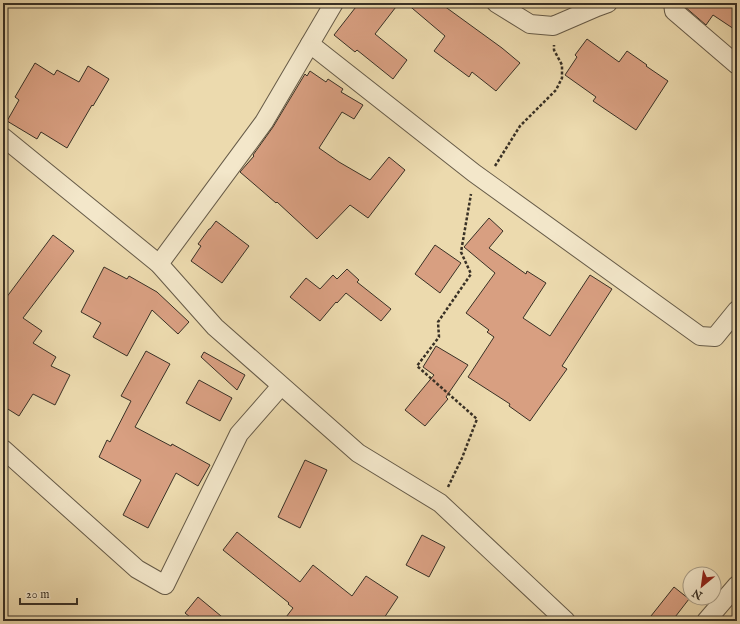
<svg xmlns="http://www.w3.org/2000/svg" width="740" height="624" font-family="'IM FELL English',serif">
<style>
.building{fill:#d89f81;stroke:#393126}
.lines{fill:none;stroke-linecap:round;stroke-linejoin:round}
.street-casing{stroke:#665b48;stroke-width:20}
.path{stroke:#393126;stroke-width:2.5;stroke-dasharray:3 2;stroke-linecap:butt}
.street{stroke:#f3e7ca;stroke-width:18}
</style>
<rect width="100%" height="100%" fill="#ecdaae"/>
<filter id="stains"><feTurbulence type="fractalNoise" baseFrequency=".005" numOctaves="4"/><feColorMatrix values="0 0 0 0 .2 0 0 0 0 .09 0 0 0 0 .02 0 0 0 .5 -.17"/></filter>
<radialGradient id="worn" r=".72"><stop offset=".6" stop-color="#630" stop-opacity="0"/><stop offset="1" stop-color="#630" stop-opacity=".3"/></radialGradient>
<!-- building -->
<g class="building">
<polygon points="359,3 399,3 375,34 407,60 393,79 357,50 355,52 334,35"/>
<polygon points="406,3 440,3 502,48 520,63 496,91 472,72 469,77 434,51 445,36"/>
<polygon points="684,3 737,3 737,31 713,15 706,25 684,6"/>
<polygon points="587,39 619,62 627,51 647,65 646,66 668,81 636,130 593,101 596,97 565,75 577,57 575,55"/>
<polygon points="35,63 54,75 57,70 79,82 88,66 109,79 93,106 92,105 67,148 41,132 37,139 7,121 19,100 15,97"/>
<polygon points="310,71 326,82 328,79 343,89 341,92 363,105 354,119 342,112 319,148 339,162 370,180 389,157 405,170 368,218 350,205 317,239 277,202 276,203 240,172 254,156 253,155 273,127 305,74 307,76"/>
<polygon points="489,218 503,231 489,248 526,274 527,271 546,283 523,318 550,336 590,275 612,289 562,366 567,369 530,421 509,406 510,404 468,377 494,337 487,332 489,330 466,313 495,273 464,247"/>
<polygon points="216,221 249,246 222,283 191,261 201,246 198,244 209,229 210,229"/>
<polygon points="53,235 74,251 23,318 42,331 33,343 56,357 51,366 70,375 55,405 33,394 19,416 3,406 3,302"/>
<polygon points="435,245 461,263 440,293 415,274"/>
<polygon points="104,267 127,279 129,276 157,292 189,322 178,334 152,310 127,356 93,337 101,323 81,312"/>
<polygon points="347,269 359,280 357,282 391,309 381,321 346,293 337,303 336,302 320,321 290,297 306,278 320,289 333,275 337,279"/>
<polygon points="436,346 468,365 446,397 448,399 425,426 405,410 434,375 423,367"/>
<polygon points="146,351 170,364 135,427 171,446 172,444 210,465 198,486 176,473 148,528 123,515 141,480 99,457 107,440 110,442 131,401 121,396"/>
<polygon points="204,352 245,375 237,390 201,357"/>
<polygon points="199,380 232,398 220,421 186,403"/>
<polygon points="305,460 327,470 300,528 278,517"/>
<polygon points="237,532 300,582 313,565 352,596 366,576 398,597 382,621 283,621 293,608 288,604 289,603 223,550"/>
<polygon points="422,535 445,547 429,577 406,565"/>
<polygon points="674,587 689,599 672,621 647,621"/>
<polygon points="198,597 227,621 195,621 185,613"/>
</g>
<g class="lines">
<defs>
<g id="street">
<polyline points="496,3 530,24 553,26 597,7 608,3"/>
<polyline points="673,3 674,11 737,65"/>
<polyline points="310,44 474,173 700,336 715,337 737,310"/>
<polyline points="3,137 159,264 215,327 358,453 440,503 566,621"/>
<polyline points="159,264 264,122 334,3"/>
<polyline points="3,449 137,569 165,585 239,434 281,386"/>
<polyline points="706,621 737,585"/>
</g>
</defs>
<!-- street casing -->
<use href="#street" class="street-casing"/>
<!-- path -->
<g class="path">
<polyline points="495,166 520,126 556,90 562,78 562,65 554,50 554,45"/>
<polyline points="448,487 462,458 477,419 417,366 439,337 438,322 471,274 461,252 471,194"/>
</g>
<!-- street -->
<use href="#street" class="street"/>
</g>
<!-- margin -->
<rect width="740" height="624" fill="none" stroke="#ecdaae" stroke-width="16"/>
<rect x="4" y="4" width="732" height="616" fill="none" stroke="#393126" stroke-width="2"/>
<rect x="8" y="8" width="724" height="608" fill="none" stroke="#393126"/>
<!-- north arrow -->
<g transform="translate(702 586) rotate(209)"><circle r="19" fill="#f3e7ca" stroke="#a99e88"/>
<path d="M0-3L7 15L0 10L-7 15Z" fill="#8f2418"/>
<text y="-6" font-size="11" font-weight="bold" text-anchor="middle" fill="#393126">N</text>
</g>
<!-- scale -->
<path d="M20 598v6h57v-6" fill="none" stroke="#393126" stroke-width="2"/>
<text x="26" y="598" font-size="12" fill="#393126" stroke="#f3e7ca" stroke-width="3" paint-order="stroke">20 m</text>
<rect width="100%" height="100%" filter="url(#stains)"/>
<rect width="100%" height="100%" fill="url(#worn)"/>
</svg>
